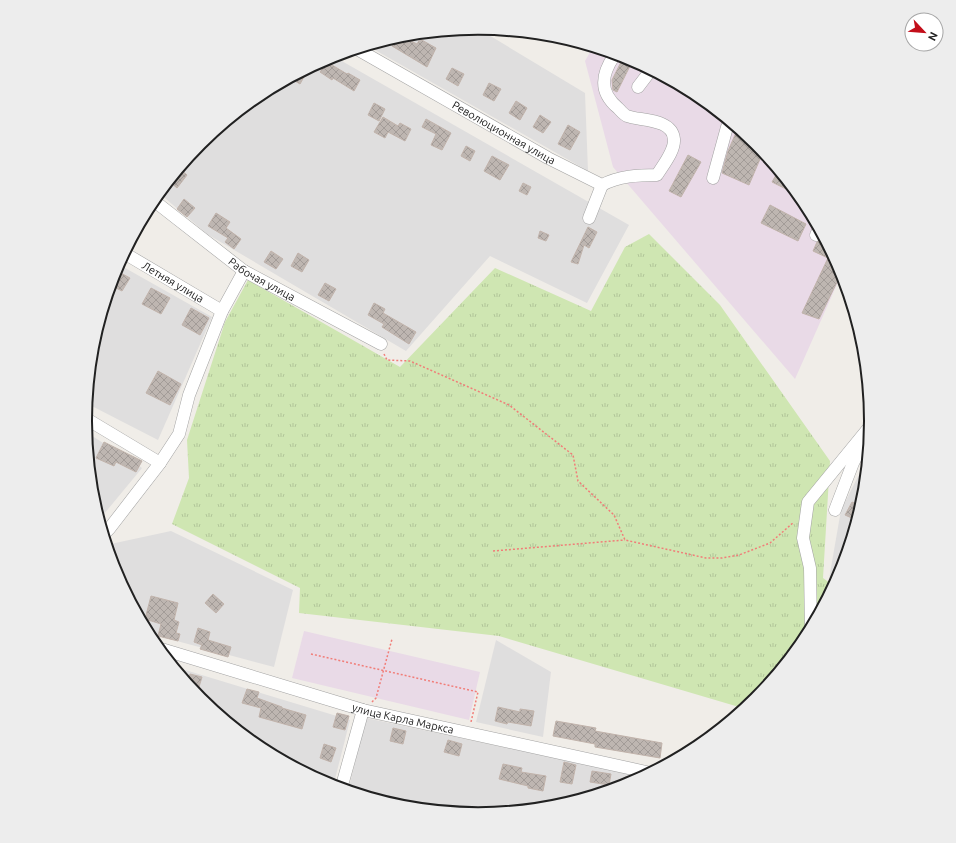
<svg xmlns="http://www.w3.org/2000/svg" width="956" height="843" font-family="Ubuntu,sans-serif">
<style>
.residential{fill:#dfdede}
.industrial{fill:#e9dae7}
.grass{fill:url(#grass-tufts)}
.building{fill:url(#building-cross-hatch);stroke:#c1b3ab}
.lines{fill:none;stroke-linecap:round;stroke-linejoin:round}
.minor-casing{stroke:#a2a2a2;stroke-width:13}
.path{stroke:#f17d78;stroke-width:1.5;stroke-dasharray:2 2;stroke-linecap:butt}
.minor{stroke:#fff;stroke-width:12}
.labels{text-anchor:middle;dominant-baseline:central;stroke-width:4;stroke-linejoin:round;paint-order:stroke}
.street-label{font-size:11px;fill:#212121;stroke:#fff}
.rim{fill:none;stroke:#212121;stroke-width:2}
</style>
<defs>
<pattern id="grass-tufts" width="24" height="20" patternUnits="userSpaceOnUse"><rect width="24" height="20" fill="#cfe6b2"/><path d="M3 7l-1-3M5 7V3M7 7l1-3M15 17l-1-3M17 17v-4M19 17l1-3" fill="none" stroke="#b1c599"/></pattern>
<pattern id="building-cross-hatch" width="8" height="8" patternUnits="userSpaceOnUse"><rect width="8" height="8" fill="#beb6b1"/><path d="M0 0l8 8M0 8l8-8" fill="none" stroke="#a39c98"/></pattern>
</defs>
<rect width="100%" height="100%" fill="#f0ede8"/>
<!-- residential -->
<g class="residential">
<polygon points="477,28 585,93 588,171 368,46 401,36"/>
<polygon points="333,56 629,225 587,303 490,256 406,351 207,234 159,193 200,143 260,94 328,58"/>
<polygon points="118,264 212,317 158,440 86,403 92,345 115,271"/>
<polygon points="86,432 142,468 99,520 92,498"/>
<polygon points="868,457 864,498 841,572 835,583 829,579 841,510"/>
<polygon points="171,531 293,590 274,667 147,633 114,572 106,545"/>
<polygon points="496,640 551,672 543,737 476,722"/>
<polygon points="172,666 350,720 333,787 327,785 259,749 200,700"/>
<polygon points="366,718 645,777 628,785 555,807 478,815 401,807 348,791"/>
</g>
<!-- industrial -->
<g class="industrial">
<polygon points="593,47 629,58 697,94 756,143 805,203 842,273 795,379 613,167 585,61"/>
<polygon points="304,631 480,672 469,720 292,678"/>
</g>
<!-- grass -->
<polygon class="grass" points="649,234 720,305 830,461 823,578 834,586 805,640 756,700 738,715 739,707 499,636 299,613 300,588 172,524 189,478 187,440 225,322 248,280 400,367 495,268 591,311 625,247"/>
<!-- building -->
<g class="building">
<polygon points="401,36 417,44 420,39 436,48 427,67 392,46 397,37"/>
<polygon points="327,62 347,74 348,73 360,80 354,91 333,78 332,80 320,72"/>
<polygon points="621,62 630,66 617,92 613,90 612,80"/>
<polygon points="309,68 300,84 290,78 296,75"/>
<polygon points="452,68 464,74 458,86 446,79"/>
<polygon points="489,83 501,89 494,101 483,95"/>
<polygon points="516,101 527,108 520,120 509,113"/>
<polygon points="374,103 385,109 379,121 368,115"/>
<polygon points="540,115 551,122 543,133 533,127"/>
<polygon points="383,117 398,126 400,123 411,129 405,141 388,132 385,138 374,132"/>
<polygon points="426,119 451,133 442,150 431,145 436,134 422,127"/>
<polygon points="568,125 580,132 570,150 558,144"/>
<polygon points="738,128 756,143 763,152 749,185 722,173 728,151"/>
<polygon points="466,146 475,151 470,161 461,156"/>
<polygon points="688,155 701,162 681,197 669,191"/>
<polygon points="492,156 509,165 500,180 484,171"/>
<polygon points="179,168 187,175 177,188 169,181"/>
<polygon points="779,170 798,195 772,182"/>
<polygon points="523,183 531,187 527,195 519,191"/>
<polygon points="184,199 195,208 187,217 177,209"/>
<polygon points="770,205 806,224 798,241 761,223"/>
<polygon points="216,213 230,222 226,228 241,239 234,249 225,242 228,238 208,226"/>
<polygon points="588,227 597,232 589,248 584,245 578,264 571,262"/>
<polygon points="540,231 549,235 546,241 538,238"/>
<polygon points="823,237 842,272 819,319 802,313 828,258 813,251 817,242 820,241"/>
<polygon points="271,251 283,259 276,269 264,262"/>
<polygon points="298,253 309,260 302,272 291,266"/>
<polygon points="115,270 130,278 122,291 110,285"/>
<polygon points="325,283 336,289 329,301 318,295"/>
<polygon points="151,288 170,298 161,314 142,304"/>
<polygon points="374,303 385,309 383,313 416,332 409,344 382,327 384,324 368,315"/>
<polygon points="191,308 209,318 200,335 182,325"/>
<polygon points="158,371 181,384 170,405 146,393"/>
<polygon points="104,442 142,461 136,472 116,462 114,466 96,458"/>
<polygon points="852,502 861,506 854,519 845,515"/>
<polygon points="213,594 224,604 216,613 205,603"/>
<polygon points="151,596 178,603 174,620 179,622 176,633 180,634 178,641 158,636 161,624 145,619"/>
<polygon points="198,628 210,632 208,640 231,647 228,657 200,649 202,645 194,642"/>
<polygon points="190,674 202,677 199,687 187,683"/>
<polygon points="247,689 259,692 257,698 282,707 282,708 306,715 302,729 259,717 261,708 242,703"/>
<polygon points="498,707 520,712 520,709 534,711 531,726 508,722 507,724 495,721"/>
<polygon points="337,713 349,716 345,730 333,727"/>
<polygon points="556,721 596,728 595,731 662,743 660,758 595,747 595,744 553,736"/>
<polygon points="393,728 406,731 403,744 390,741"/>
<polygon points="448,740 462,744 459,756 444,752"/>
<polygon points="324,744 336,748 331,762 320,758"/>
<polygon points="564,762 576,765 572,784 560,782"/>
<polygon points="503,764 522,768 521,772 546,776 543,791 528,788 528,786 499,779"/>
<polygon points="592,771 611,774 609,785 590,782"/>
<polygon points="625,777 638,780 623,787"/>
</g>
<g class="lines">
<defs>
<g id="minor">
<path id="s1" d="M357 49 548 158 602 185C619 176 638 175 657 175 663 165 675 151 674 139 672 118 640 121 627 116 624 115 620 110 618 108 599 92 601 75 614 56L620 55"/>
<polyline points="638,87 651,70"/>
<polyline points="713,178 727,127 732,123"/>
<path id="s2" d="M153 200 244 271 381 344"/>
<polyline points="589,218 602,185"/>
<polyline points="816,235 819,229"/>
<path id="s3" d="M124 253 222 311"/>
<polyline points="85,418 160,463"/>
<polyline points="835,510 853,463 864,442"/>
<polyline points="103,535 109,529 160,463 179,434 189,395 222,311 244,271"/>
<polyline points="811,630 810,568 803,538 808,502 871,425"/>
<path id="s4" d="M158 648 363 710 651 773"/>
<polyline points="341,789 363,710"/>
</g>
</defs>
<!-- minor casing -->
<use href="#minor" class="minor-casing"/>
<!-- path -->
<g class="path">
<polyline points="384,354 387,360 410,361 509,405 573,455 578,481 614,515 625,540 706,558 722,558 739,555 770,543 794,522"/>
<polyline points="493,551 625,540"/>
<polyline points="311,654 478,692 471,722"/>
<polyline points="372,702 376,698 392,639"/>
</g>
<!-- minor -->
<use href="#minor" class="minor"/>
</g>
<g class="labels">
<!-- street labels -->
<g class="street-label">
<text stroke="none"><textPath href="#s1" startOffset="169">Революционная улица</textPath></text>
<text stroke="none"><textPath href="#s2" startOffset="135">Рабочая улица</textPath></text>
<text stroke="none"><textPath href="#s3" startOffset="57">Летняя улица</textPath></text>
<text stroke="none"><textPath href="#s4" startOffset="255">улица Карла Маркса</textPath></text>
</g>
</g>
<!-- crop -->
<path d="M0 0H956V843H0ZM92 421a386 386 0 1 1 772 0a386 386 0 1 1-772 0Z" fill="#ededed" fill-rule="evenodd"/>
<path class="rim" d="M92 421a386 386 0 1 1 772 0a386 386 0 1 1-772 0Z"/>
<!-- north arrow -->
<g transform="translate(924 32) rotate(116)"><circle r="19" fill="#ffffff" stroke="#a6a6a6"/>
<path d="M0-3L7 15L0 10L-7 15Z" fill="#c30e1a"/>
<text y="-6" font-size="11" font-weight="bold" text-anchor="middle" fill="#212121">N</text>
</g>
</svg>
